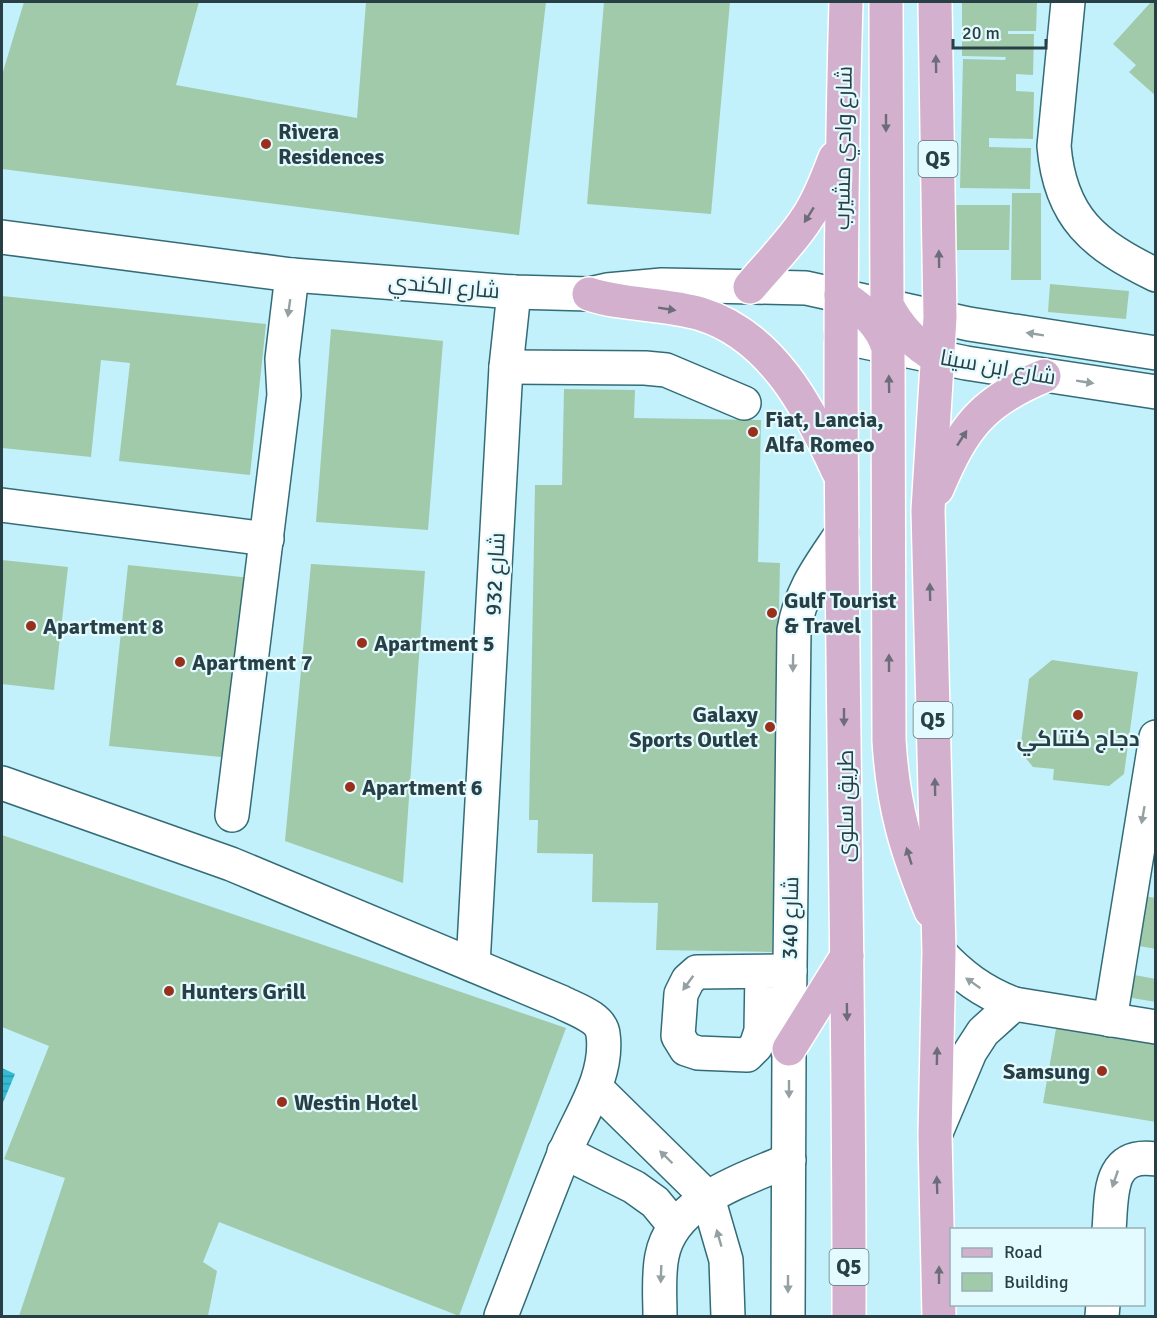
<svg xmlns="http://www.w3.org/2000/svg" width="1157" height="1318" font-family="Signika,Cairo,sans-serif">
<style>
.water{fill:url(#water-rules)}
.building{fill:#a1caab}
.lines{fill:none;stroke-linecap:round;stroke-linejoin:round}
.minor-casing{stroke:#336c77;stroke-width:36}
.major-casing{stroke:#fff;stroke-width:36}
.minor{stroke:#fff;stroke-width:33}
.major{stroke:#d3b0cd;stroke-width:33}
.oneway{fill:#6c6d7b}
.oneway2{fill:#94a0a2}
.poi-dot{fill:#99301c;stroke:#e3faff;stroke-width:2}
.labels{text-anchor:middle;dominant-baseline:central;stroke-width:4.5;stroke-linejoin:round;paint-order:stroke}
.shield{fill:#e3faff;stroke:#60787d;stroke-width:1.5}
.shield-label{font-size:21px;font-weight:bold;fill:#284045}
.poi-label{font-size:22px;font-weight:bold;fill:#284045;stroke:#e3faff;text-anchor:start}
.street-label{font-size:22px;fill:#284045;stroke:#e3faff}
</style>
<defs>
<pattern id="water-rules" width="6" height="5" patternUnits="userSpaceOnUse" patternTransform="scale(1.5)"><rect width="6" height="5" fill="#34bbd3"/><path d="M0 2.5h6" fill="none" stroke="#2c99ad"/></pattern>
</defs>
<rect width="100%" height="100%" fill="#c2f1fb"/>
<!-- water -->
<polygon class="water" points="2,1068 15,1074 2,1105"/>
<!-- building -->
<g class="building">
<polygon points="24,2 199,2 176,85 357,118 366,2 546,2 519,235 2,169 2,75"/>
<polygon points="604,2 730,2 711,214 587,204"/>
<polygon points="962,2 1037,2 1036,31 1008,31 1008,34 1034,34 1033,75 1016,74 1016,91 1034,92 1033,139 989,138 989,147 1031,148 1030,189 960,188 963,59 1005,60 1006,57 962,56"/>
<polygon points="1151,2 1156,2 1156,96 1129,72 1136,65 1113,44"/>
<polygon points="1012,193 1041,193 1041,280 1011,280"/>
<polygon points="955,205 1010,205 1009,250 954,250"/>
<polygon points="1050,284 1129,291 1126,319 1048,312"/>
<polygon points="2,296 266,324 250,475 119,461 130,363 101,360 91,457 2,448"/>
<polygon points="331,329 443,341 428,530 316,522"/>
<polygon points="564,389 635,390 634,418 761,420 758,562 780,563 772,952 656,950 658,903 592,902 593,854 537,853 538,820 529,820 535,485 562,485"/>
<polygon points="2,560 68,567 54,690 2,684"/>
<polygon points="311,564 425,571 403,883 285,841"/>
<polygon points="128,565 251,578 231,758 109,746"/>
<polygon points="1052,660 1138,672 1124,774 1109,786 1053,780 1054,769 1033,767 1020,751 1029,679"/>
<polygon points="2,835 566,1028 459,1316 219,1222 203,1262 217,1271 208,1316 19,1316 65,1178 4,1159 49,1046 2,1027"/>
<polygon points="1137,895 1156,898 1156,949 1128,944"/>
<polygon points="1124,973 1156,979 1156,1002 1120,996"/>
<polygon points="1057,1023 1156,1039 1156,1122 1043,1103"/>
</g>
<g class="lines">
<defs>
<g id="minor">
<path d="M1068 2 1054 146C1060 218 1094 245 1156 275"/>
<polyline points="2,237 292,275 514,292 589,294 607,290 662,285 806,288 969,324 1156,353"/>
<polyline points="841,337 966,363 1156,392"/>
<polyline points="506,367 645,368 666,370 744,403"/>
<polyline points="2,505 267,539"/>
<path d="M2 783 231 864 561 1002C574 1009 601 1017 603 1034 609 1077 579 1117 564 1154 542 1208 522 1262 501 1316"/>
<polyline points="232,815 284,395 282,359 292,275"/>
<path d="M939 952C961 976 983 992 1014 1004L1156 1027"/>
<polyline points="473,965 506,367 514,292"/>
<polyline points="762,972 761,1031 756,1046 747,1055 698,1053 686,1049 678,1036 681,994 688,980 697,972 790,971"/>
<polyline points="1110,1020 1156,737"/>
<polyline points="596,1088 708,1198 726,1260 728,1316"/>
<polyline points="935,1135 970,1052 983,1032 1014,1004"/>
<polyline points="564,1152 634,1187 655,1202 674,1225"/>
<path d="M1109 1230C1112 1195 1107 1152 1156 1159"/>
<path d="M660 1316C660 1297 658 1275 662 1256 672 1201 744 1180 789 1160"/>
<path d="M788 1316 789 1049 794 630C801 589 820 566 842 533"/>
<polyline points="1102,1316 1103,1304"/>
</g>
<g id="major">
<path d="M846 2C833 440 850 878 849 1316"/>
<path d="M886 2 887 305C899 328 914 344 937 357"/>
<polyline points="935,2 940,317 928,510 939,952 935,1135 939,1316"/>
<path d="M750 287C769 264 791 243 807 218 820 199 827 178 835 158"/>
<path d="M589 294C625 306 664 303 701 314 772 336 809 408 838 471"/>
<path d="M841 295C862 310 880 322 888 348L889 740C893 807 906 850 931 911"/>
<path d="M937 489C963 428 981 402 1044 376"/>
<polyline points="789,1049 847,956"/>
</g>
</defs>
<!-- minor casing -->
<use href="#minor" class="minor-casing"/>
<!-- major casing -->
<use href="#major" class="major-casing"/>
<!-- minor -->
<use href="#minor" class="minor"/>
<!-- major -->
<use href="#major" class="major"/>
</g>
<!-- one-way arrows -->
<defs><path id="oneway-solid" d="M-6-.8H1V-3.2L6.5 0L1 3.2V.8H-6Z" transform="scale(1.5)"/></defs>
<g class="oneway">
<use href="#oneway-solid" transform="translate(936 64) rotate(-91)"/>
<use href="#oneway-solid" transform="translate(886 123) rotate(90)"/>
<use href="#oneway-solid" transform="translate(809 215) rotate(122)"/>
<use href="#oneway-solid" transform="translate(939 259) rotate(-91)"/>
<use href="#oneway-solid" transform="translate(667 309) rotate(9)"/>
<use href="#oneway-solid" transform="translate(889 384) rotate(-91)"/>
<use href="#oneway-solid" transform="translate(962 438) rotate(-57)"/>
<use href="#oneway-solid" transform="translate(930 592) rotate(-91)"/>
<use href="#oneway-solid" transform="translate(889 663) rotate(-90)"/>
<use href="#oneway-solid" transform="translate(844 717) rotate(90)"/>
<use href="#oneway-solid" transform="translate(935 787) rotate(-91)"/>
<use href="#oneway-solid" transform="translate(909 856) rotate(-107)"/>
<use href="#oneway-solid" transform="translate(847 1012) rotate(89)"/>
<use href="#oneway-solid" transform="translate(937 1056) rotate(-89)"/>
<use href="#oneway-solid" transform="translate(937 1185) rotate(-92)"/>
<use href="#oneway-solid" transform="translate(939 1275) rotate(-90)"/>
</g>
<g class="oneway2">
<use href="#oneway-solid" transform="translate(289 308) rotate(98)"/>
<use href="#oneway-solid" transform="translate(1035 334) rotate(-171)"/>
<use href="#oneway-solid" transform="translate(1085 382) rotate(9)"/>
<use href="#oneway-solid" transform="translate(793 663) rotate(91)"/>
<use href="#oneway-solid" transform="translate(1143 815) rotate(100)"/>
<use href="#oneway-solid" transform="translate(688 983) rotate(126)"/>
<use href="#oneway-solid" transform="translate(973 983) rotate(-145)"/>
<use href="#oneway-solid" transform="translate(789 1089) rotate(90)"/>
<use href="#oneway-solid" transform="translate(666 1157) rotate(-136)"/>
<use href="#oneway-solid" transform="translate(1115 1179) rotate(109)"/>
<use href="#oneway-solid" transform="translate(719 1238) rotate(-106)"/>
<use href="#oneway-solid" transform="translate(661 1274) rotate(92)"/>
<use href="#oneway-solid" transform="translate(788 1284) rotate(90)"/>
</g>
<!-- markers -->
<g class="poi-dot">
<circle cx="266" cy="144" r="6"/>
<circle cx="753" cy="432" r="6"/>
<circle cx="772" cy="613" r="6"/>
<circle cx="31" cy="626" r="6"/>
<circle cx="362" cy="643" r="6"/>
<circle cx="180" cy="662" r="6"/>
<circle cx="1078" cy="715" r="6"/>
<circle cx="770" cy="727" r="6"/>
<circle cx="350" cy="787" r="6"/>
<circle cx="169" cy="991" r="6"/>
<circle cx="1102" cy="1071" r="6"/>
<circle cx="282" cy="1102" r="6"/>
</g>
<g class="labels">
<!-- shield labels -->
<g class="shield">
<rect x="918.5" y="141" width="39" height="36" rx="4.5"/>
<rect x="913.5" y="702" width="39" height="36" rx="4.5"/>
<rect x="829.5" y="1249" width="39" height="36" rx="4.5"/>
</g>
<g class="shield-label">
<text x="938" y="159">Q5</text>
<text x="933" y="720">Q5</text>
<text x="849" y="1267">Q5</text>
</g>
<!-- poi labels -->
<g class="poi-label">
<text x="278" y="131">Rivera<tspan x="278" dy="25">Residences</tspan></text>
<text x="765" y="419">Fiat, Lancia,<tspan x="765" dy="25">Alfa Romeo</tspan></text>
<text x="784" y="600">Gulf Tourist<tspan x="784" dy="25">&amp; Travel</tspan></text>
<text x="43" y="626">Apartment 8</text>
<text x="374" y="643">Apartment 5</text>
<text x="192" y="662">Apartment 7</text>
<text x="758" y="714" text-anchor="end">Galaxy<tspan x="758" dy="25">Sports Outlet</tspan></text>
<text x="1078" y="738" text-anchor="middle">دجاج كنتاكي</text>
<text x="362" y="787">Apartment 6</text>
<text x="181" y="991">Hunters Grill</text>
<text x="1090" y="1071" text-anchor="end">Samsung</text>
<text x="294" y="1102">Westin Hotel</text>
</g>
<!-- street labels -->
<g class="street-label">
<text transform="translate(843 148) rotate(-89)">شارع وادي مشيرب</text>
<text transform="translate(444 286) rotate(5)">شارع الكندي</text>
<text transform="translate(998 367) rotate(10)">شارع ابن سينا</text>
<text transform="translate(495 574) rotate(-87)">شارع 932</text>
<text transform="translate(845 806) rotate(-90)">طريق سلوى</text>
<text transform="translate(790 918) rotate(-89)">شارع 340</text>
</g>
</g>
<!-- border -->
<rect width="1157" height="1318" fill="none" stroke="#284045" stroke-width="6"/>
<!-- legend -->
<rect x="950" y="1228" width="195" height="78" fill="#e3faff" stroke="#98b0b5" stroke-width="1.5"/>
<rect x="962" y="1248" width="30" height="9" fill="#d3b0cd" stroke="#98b0b5" stroke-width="1.5"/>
<text x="1004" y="1258" font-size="18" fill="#284045">Road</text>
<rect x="962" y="1273" width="30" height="18" fill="#a1caab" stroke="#98b0b5" stroke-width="1.5"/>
<text x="1004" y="1288" font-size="18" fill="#284045">Building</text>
<!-- scale -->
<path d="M953 39v9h93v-9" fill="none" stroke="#284045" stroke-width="3"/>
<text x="962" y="39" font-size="18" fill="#284045" stroke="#e3faff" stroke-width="4.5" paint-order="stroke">20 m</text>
</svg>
